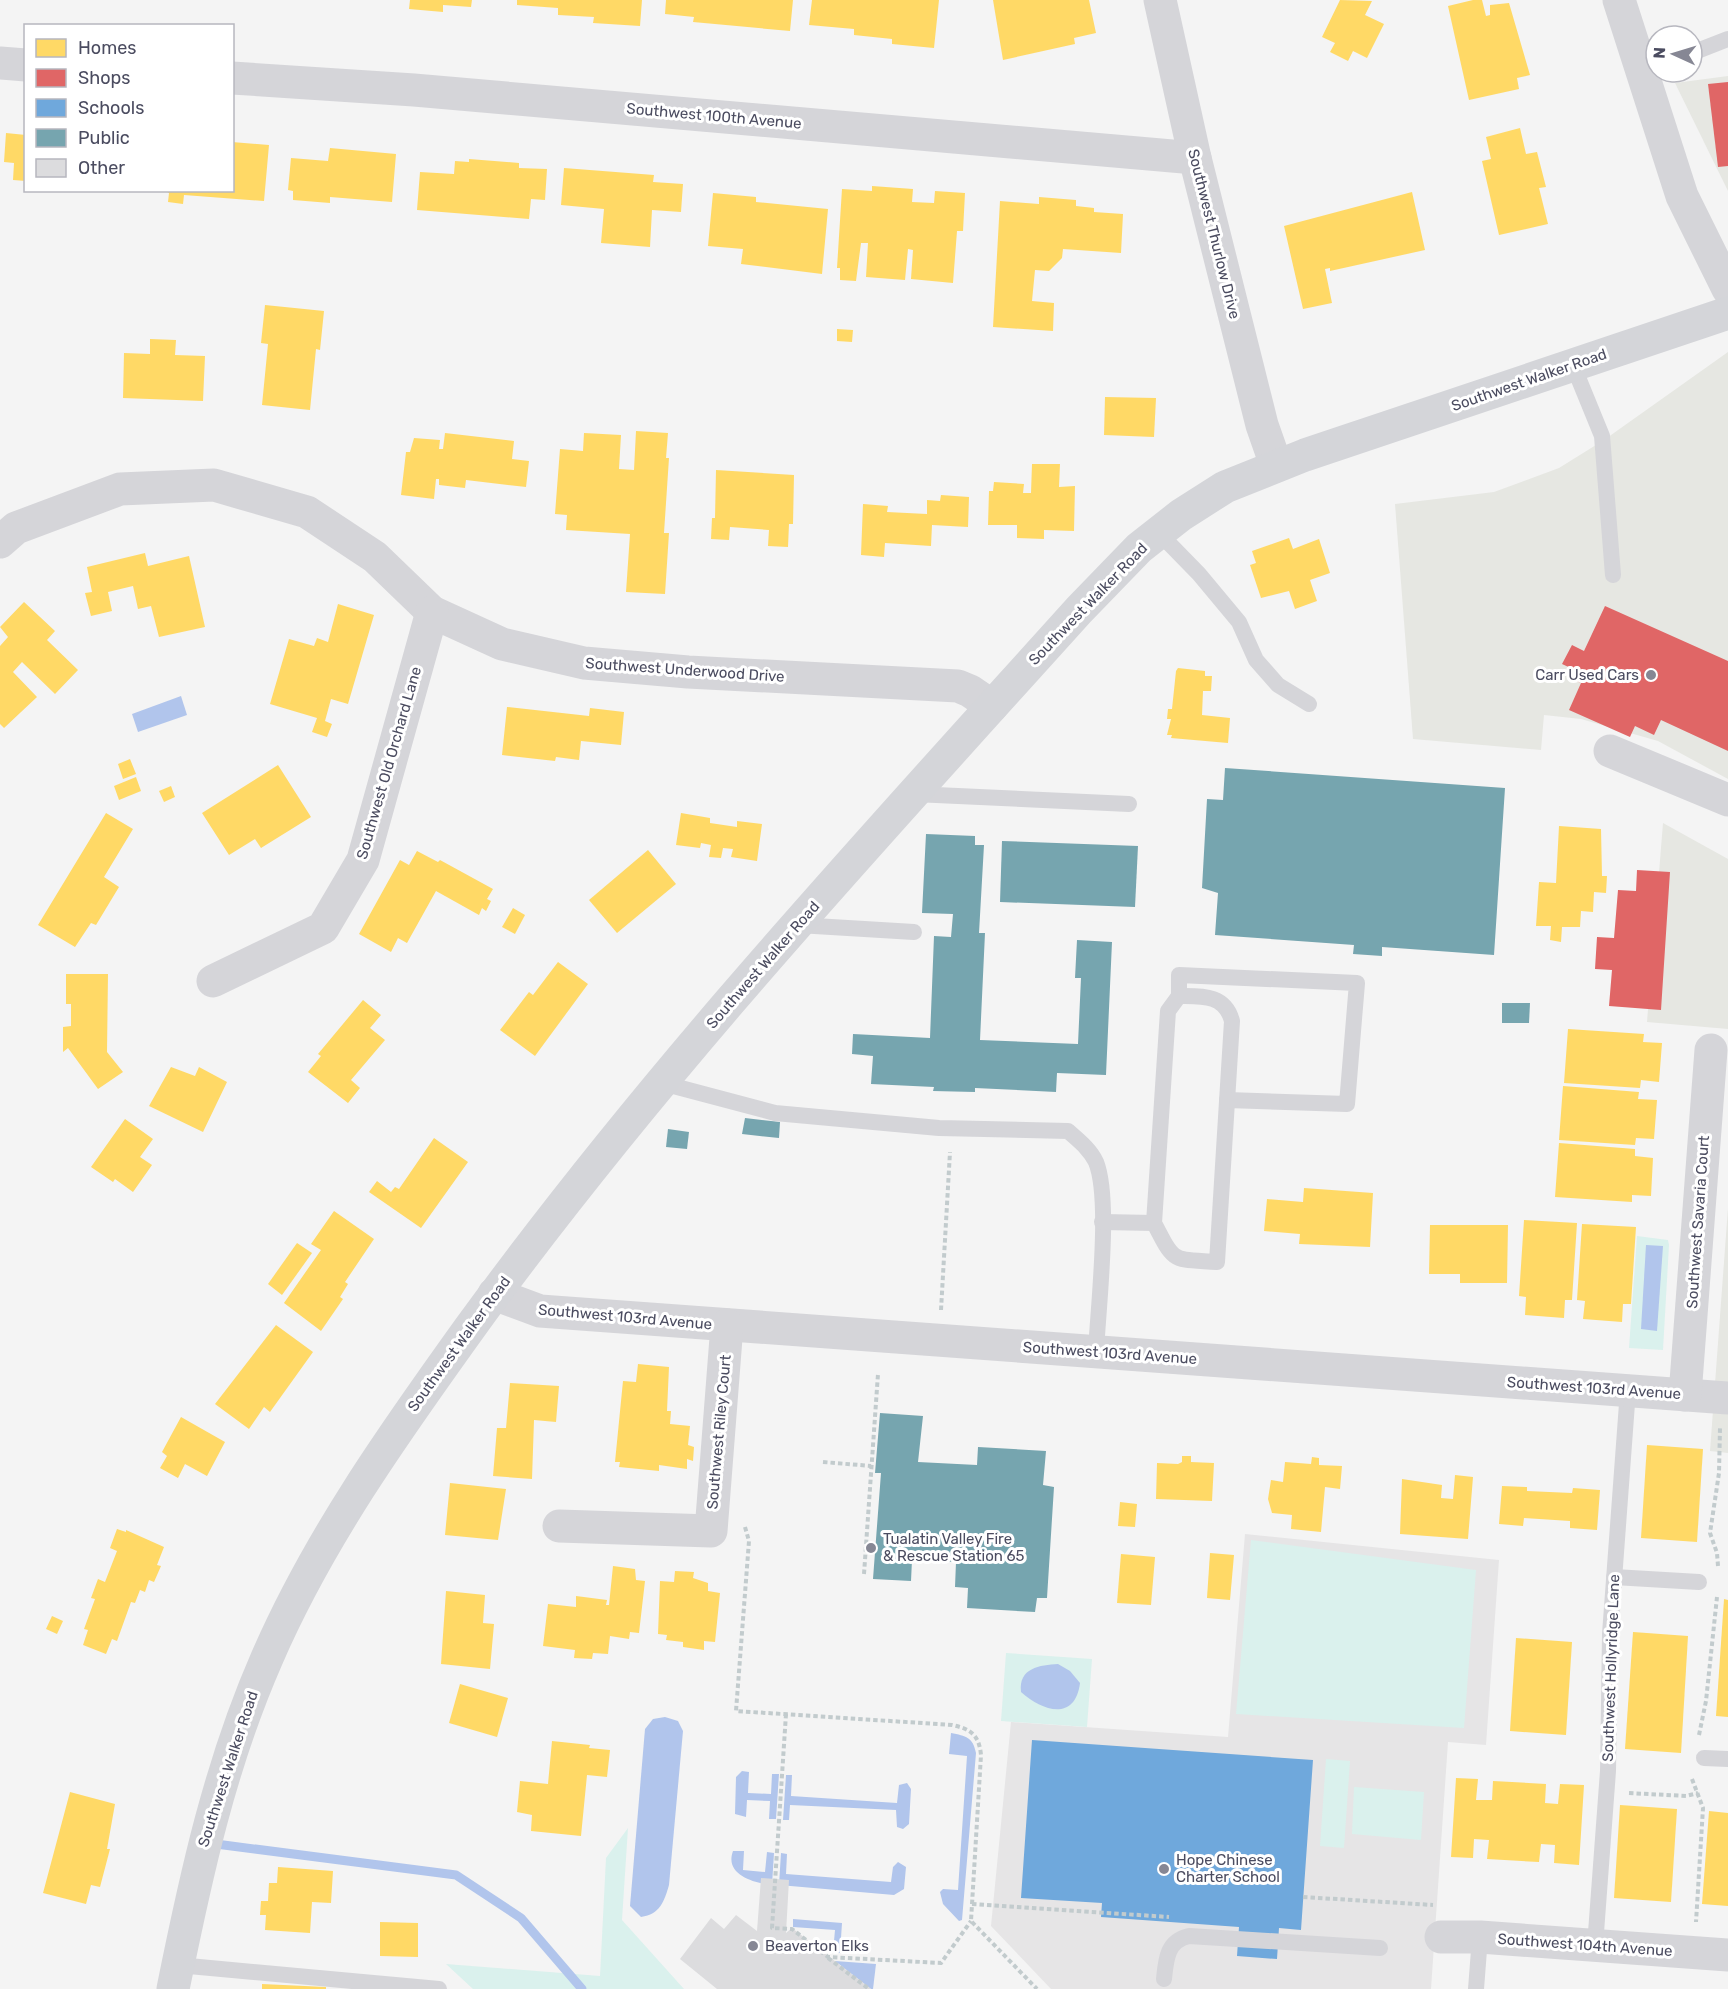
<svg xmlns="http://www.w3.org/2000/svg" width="1728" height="1989" font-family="Rubik,sans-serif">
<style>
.commercial{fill:#e6e7e2}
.education{fill:#e6e5e6}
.green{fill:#daf1ed}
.water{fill:#b1c5ec}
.homes{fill:#ffd966}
.shops{fill:#e06666}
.schools{fill:#6fa8dc}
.public{fill:#76a5af}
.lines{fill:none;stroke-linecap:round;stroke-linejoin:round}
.stream{stroke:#b1c5ec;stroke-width:9}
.building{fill:#dcdcde}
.path{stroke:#c2cbcd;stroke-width:4;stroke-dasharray:4.5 3;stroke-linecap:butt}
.service{stroke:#d5d5d9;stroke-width:16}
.minor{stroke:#d5d5d9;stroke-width:33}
.secondary{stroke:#d4d5d9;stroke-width:33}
.poi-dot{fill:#868794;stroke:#fff;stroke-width:2}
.labels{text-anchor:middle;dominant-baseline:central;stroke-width:6;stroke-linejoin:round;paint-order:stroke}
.street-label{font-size:15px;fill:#4b4c60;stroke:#fff}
.poi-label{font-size:15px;fill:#4b4c60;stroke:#fff;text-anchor:start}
</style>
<rect width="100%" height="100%" fill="#f4f4f4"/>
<!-- commercial -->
<g class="commercial">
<polygon points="1728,76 1728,191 1675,83"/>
<polygon points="1728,352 1728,779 1658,741 1581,719 1544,715 1541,750 1413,739 1395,504 1494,492 1559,468 1604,440"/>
<polygon points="1663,823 1728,859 1728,1029 1647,1022"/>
<polygon points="1728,1208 1728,1453 1710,1451"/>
</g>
<!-- education -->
<polygon class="education" points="1245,1534 1499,1560 1486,1745 1448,1742 1431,1989 1051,1989 991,1926 1011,1722 1228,1737"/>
<!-- green -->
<g class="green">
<polygon points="1637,1236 1668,1240 1669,1245 1663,1350 1629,1348"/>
<polygon points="1251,1540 1476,1570 1464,1728 1236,1714"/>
<polygon points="1006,1653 1092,1659 1087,1727 1001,1721"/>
<polygon points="1326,1759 1350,1761 1344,1848 1320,1846"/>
<polygon points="1354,1787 1424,1792 1421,1840 1352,1834"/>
<polygon points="628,1828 622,1920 684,1989 473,1989 446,1964 600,1976 606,1858"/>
</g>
<!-- water -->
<g class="water">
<polygon points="181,696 187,715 138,732 132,714"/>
<polygon points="1646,1245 1663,1246 1657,1331 1641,1329"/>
<path d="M1058 1664 1070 1671 1080 1683C1075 1722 1042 1711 1021 1692 1018 1668 1040 1665 1058 1664Z"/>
<path d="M665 1717 678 1721 683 1731 669 1885C664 1902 660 1914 641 1917L630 1906 645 1729 653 1719Z"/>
<path d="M951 1733C966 1736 973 1737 976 1753L962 1920 959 1921 943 1904 940 1892 943 1889 958 1890 967 1756 949 1754Z"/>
<polygon points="742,1771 749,1772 748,1793 771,1794 772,1774 779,1774 776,1819 769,1819 770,1801 747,1800 746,1817 735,1814 736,1777"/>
<polygon points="786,1775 792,1775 791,1796 897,1803 899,1785 907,1783 911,1789 909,1824 903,1829 897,1827 896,1810 790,1805 789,1820 783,1820"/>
<path d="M733 1851H744L743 1870 765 1872 767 1852 774 1853 772 1885C755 1883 724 1875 733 1851Z"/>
<polygon points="781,1853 787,1854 786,1874 891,1882 893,1867 898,1862 906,1867 904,1889 894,1895 779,1885"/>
<polygon points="793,1919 842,1923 840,1953 833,1952 835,1930 793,1927"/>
<polygon points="835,1961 876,1964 873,1989 871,1989"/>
</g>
<!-- homes -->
<g class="homes">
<polygon points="410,0 472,0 471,7 443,5 443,12 409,9"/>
<polygon points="517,0 642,0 640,26 593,23 594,17 558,15 558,8 517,5"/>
<polygon points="666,0 793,0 790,31 693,22 694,17 665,14"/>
<polygon points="812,0 939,0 934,48 892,44 892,39 854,35 854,29 809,25"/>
<polygon points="993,0 1089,0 1096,33 1074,38 1075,44 1003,60"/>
<polygon points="1340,0 1372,1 1365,15 1384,24 1367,58 1353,51 1348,61 1330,52 1335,43 1322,37"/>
<polygon points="1473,0 1482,0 1486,16 1490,15 1490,5 1509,3 1530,75 1517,78 1519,89 1469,100 1448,6"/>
<polygon points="1520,128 1526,154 1537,152 1546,187 1539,188 1548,224 1499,235 1482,161 1491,159 1486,137"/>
<polygon points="6,133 26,135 26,181 13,180 14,163 4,162"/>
<polygon points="232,142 269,145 264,201 184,195 183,204 168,202 169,193 164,190 232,190"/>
<polygon points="330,148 396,154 392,202 330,197 330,203 293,200 293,191 288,190 291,158 328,161"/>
<polygon points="469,159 519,163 519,168 547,169 545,200 531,199 529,219 417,210 420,172 454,174 455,161 469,162"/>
<polygon points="564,168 654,175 653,182 683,184 681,212 652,210 650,247 601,243 604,209 561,205"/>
<polygon points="872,186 913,189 912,202 934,203 935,191 965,193 963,231 957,231 953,283 911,279 913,250 908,249 905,280 866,277 868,243 861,243 856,281 840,280 840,268 837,268 842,189 872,191"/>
<polygon points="1412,192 1425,250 1330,271 1330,268 1325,269 1332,303 1303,309 1284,226"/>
<polygon points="713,193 756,197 756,202 828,209 822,274 741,264 743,249 708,246"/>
<polygon points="1039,197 1076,200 1076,206 1094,208 1094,212 1123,214 1121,253 1063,249 1062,258 1049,271 1035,270 1032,301 1054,303 1053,331 993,327 1000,201 1039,204"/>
<polygon points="265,305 324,311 320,350 316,349 310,410 262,405 268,344 261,343"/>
<polygon points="837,329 853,330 852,342 837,341"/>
<polygon points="150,339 176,340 175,355 205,356 203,401 123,398 124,353 150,354"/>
<polygon points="1105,397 1156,398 1154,437 1104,435"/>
<polygon points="636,431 668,433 666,458 669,458 664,533 669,533 665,594 626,592 630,534 566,530 567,515 555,514 560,449 583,451 584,433 621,435 619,469 634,470"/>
<polygon points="445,433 514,441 512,459 529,461 526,487 466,480 465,488 439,485 439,479 436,479 434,499 401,495 406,452 410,452 414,438 440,440 439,449 443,449"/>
<polygon points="1032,464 1060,464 1059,487 1075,486 1074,531 1044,530 1044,539 1017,538 1017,525 988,525 989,491 993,491 994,482 1024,484 1023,493 1031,493"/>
<polygon points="716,470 794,475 793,524 789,524 788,547 768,546 769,530 730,527 729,540 711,539 712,518 715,518"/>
<polygon points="941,495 969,497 968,527 932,525 931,546 885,543 884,557 861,555 863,504 888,506 887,512 927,514 927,500 940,501"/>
<polygon points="1289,538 1293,549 1319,539 1330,573 1310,580 1317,601 1295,609 1289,591 1261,598 1250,565 1256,563 1252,551"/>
<polygon points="145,553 148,566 189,556 205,627 159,637 151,606 138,609 133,586 108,592 112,611 91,616 85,593 92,592 87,567"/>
<polygon points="24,602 55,631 47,640 78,670 55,694 22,662 13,672 37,697 4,728 0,724 0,646 8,637 0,627"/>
<polygon points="338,604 374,615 348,704 331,699 325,721 332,724 327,737 312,732 317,718 270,704 289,639 314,646 317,638 328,642"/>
<polygon points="1178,668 1205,671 1205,676 1212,676 1211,691 1203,691 1202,715 1230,718 1228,743 1171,738 1172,735 1167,735 1171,719 1167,719 1168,709 1172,709 1176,671"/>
<polygon points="507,707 589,716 590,708 624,712 621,745 581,741 579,760 556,757 555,761 502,755"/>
<polygon points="130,759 136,774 123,779 118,764"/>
<polygon points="278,765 311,817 261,848 255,839 229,855 202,813"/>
<polygon points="136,777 141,791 119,800 114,786"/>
<polygon points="171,786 175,797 164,802 159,791"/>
<polygon points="106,813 133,829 104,877 119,887 96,925 91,923 75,947 38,925"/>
<polygon points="681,813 710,818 710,823 737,827 737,821 762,824 757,861 731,857 733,849 723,848 721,858 709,857 711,845 701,843 700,848 676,845"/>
<polygon points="1559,826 1601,829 1602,876 1607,876 1606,893 1594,892 1593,912 1581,911 1580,927 1562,927 1561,942 1550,940 1551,926 1536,926 1539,882 1556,883"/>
<polygon points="648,850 676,884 617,933 589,900"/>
<polygon points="417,851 438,862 440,860 493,889 487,899 491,901 486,911 482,908 479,915 436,891 407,943 398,938 391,952 359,934 400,860 409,865"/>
<polygon points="513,908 525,915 515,934 502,927"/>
<polygon points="558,962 588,984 535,1056 500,1030 529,992 533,995"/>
<polygon points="66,974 108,974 107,1052 123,1072 98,1089 68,1048 63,1052 63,1027 71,1026 71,1004 66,1004"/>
<polygon points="363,1000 381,1015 370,1028 385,1040 351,1080 360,1088 348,1103 308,1072 321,1056 318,1054"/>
<polygon points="1568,1029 1644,1034 1643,1042 1662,1043 1659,1082 1641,1080 1640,1088 1564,1083"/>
<polygon points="171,1067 195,1076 199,1067 227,1082 203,1132 149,1106"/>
<polygon points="1563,1086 1639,1092 1638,1099 1657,1100 1654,1139 1636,1138 1635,1145 1559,1140"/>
<polygon points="125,1119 153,1139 140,1157 152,1165 133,1192 115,1179 113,1182 91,1167"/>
<polygon points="434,1138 468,1162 421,1228 369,1192 377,1181 391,1192 395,1187 399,1189"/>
<polygon points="1559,1143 1635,1149 1635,1156 1653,1158 1651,1196 1632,1195 1632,1202 1555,1197"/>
<polygon points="1304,1188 1373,1193 1370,1247 1299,1244 1300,1234 1264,1231 1267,1199 1303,1202"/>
<polygon points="334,1211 374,1239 345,1282 348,1284 340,1297 343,1299 321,1331 284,1303 321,1250 311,1244"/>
<polygon points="1524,1220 1577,1223 1572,1300 1565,1300 1564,1318 1525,1315 1526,1297 1519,1296"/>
<polygon points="1582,1224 1636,1227 1631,1304 1623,1304 1622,1322 1583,1319 1585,1301 1577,1300"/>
<polygon points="1430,1225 1508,1225 1507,1283 1460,1283 1460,1274 1429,1274"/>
<polygon points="297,1243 312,1253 282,1295 268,1284"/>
<polygon points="276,1325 313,1352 270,1412 264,1407 249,1429 215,1404"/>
<polygon points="638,1364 669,1367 667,1411 671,1411 670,1424 690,1426 688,1445 694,1447 693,1461 687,1459 687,1469 659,1465 659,1471 619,1467 620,1462 615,1462 623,1381 636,1382"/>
<polygon points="510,1383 559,1386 556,1422 534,1420 532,1479 493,1476 497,1428 506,1428"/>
<polygon points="181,1417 225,1442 207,1476 185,1464 178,1478 160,1468 167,1456 162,1452"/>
<polygon points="1647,1445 1703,1449 1697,1542 1641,1538"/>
<polygon points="1182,1456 1191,1456 1191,1462 1214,1463 1212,1501 1156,1499 1157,1463 1178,1464 1182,1462"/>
<polygon points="1312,1457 1319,1458 1319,1465 1342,1466 1340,1489 1325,1487 1321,1532 1291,1529 1292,1515 1272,1513 1268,1499 1271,1480 1283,1482 1285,1462 1311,1464"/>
<polygon points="1455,1475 1473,1477 1468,1539 1400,1534 1402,1479 1442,1485 1441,1498 1453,1499"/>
<polygon points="450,1483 506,1489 498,1540 445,1535"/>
<polygon points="1502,1486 1527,1487 1527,1491 1572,1493 1573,1488 1600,1490 1597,1530 1570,1528 1570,1521 1524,1518 1523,1526 1499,1524"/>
<polygon points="1120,1502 1137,1504 1135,1527 1118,1526"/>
<polygon points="117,1529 126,1532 126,1530 164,1547 157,1565 161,1566 154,1582 149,1580 145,1592 140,1590 135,1603 131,1602 117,1641 112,1639 106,1654 83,1645 88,1630 84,1629 95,1599 91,1598 98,1579 105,1582 117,1551 110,1548"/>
<polygon points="1210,1553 1234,1555 1230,1600 1207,1598"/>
<polygon points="1121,1554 1155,1557 1151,1605 1117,1603"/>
<polygon points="613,1566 635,1569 636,1580 645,1581 639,1633 630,1632 629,1639 610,1636 608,1654 593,1653 592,1659 574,1658 575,1650 543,1646 548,1604 576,1607 576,1596 607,1600 606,1605 609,1605"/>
<polygon points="675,1571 694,1572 693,1578 708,1583 708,1591 720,1593 715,1642 704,1641 704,1650 683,1647 683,1642 666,1640 667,1635 658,1634 660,1581 674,1582"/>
<polygon points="446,1591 485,1595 483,1623 494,1624 490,1669 441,1664"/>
<polygon points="1724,1599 1728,1600 1728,1717 1716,1716"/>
<polygon points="52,1616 63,1621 57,1634 46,1629"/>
<polygon points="1633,1632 1688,1636 1681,1753 1625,1749"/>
<polygon points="1516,1638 1572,1642 1566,1735 1510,1731"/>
<polygon points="460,1684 508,1698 497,1737 449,1723"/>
<polygon points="552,1741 590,1745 589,1748 610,1750 607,1777 587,1775 581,1836 531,1831 532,1815 517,1812 520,1781 548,1784"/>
<polygon points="1456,1778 1478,1779 1476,1800 1492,1800 1493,1781 1546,1784 1545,1803 1558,1804 1560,1784 1584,1785 1579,1865 1554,1863 1555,1845 1541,1844 1539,1862 1487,1859 1489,1840 1474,1839 1473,1858 1451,1857"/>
<polygon points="70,1792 115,1804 107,1849 110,1849 100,1887 91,1885 86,1904 43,1893"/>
<polygon points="1620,1805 1677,1809 1671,1902 1614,1898"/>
<polygon points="1709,1811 1728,1813 1728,1906 1702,1904"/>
<polygon points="278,1867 333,1871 331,1903 312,1902 310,1933 265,1930 266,1915 260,1915 261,1901 268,1901 269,1883 277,1883"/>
<polygon points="380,1922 418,1923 418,1957 380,1956"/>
<polygon points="262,1984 326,1987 326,1989 262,1989"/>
</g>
<!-- shops -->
<g class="shops">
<polygon points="1728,82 1728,166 1718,167 1708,84"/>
<polygon points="1605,606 1728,661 1728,751 1661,720 1654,735 1635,726 1630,737 1569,710 1581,683 1571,679 1575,670 1562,664 1572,645 1584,651"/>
<polygon points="1637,870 1670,872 1661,1010 1609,1006 1612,970 1595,969 1597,937 1614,938 1618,890 1636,891"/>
</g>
<!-- schools -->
<polygon class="schools" points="1032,1740 1313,1760 1301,1930 1279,1928 1277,1959 1237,1956 1239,1927 1101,1917 1102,1903 1021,1898"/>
<!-- public -->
<g class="public">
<polygon points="1225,768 1505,788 1494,955 1382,947 1382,956 1353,954 1354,945 1215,935 1218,893 1202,888 1207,799 1223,800"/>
<polygon points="926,834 975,836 975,845 984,845 979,933 985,933 980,1040 1078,1044 1081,978 1075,978 1077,940 1112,942 1106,1075 1057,1073 1056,1092 975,1088 975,1092 933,1091 934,1087 871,1084 873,1056 852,1054 853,1034 930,1038 934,936 951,937 953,914 922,913"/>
<polygon points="1002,841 1138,846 1135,907 1000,902"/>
<polygon points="1502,1003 1530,1003 1529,1023 1502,1023"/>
<polygon points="745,1118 780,1122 779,1138 742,1134"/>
<polygon points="668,1129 689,1132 687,1149 666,1147"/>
<polygon points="880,1413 923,1416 918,1462 977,1465 978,1447 1046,1451 1043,1485 1054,1487 1047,1598 1037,1598 1035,1612 967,1608 968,1588 955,1587 956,1562 912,1560 911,1581 873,1579 881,1473 875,1473"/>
</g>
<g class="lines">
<!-- stream -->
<polyline class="stream" points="216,1844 456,1875 521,1918 582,1989"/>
</g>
<!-- building -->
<polygon class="building" points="761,1878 789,1880 786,1933 792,1928 871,1989 717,1989 680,1959 711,1918 724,1929 736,1915 757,1931"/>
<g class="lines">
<!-- path -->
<g class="path">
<polyline points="941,1310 950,1152"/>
<polyline points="823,1462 871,1466"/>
<path d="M745 1527 749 1541 736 1711 952 1725C971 1729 979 1735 981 1755L971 1921 1037 1989"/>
<polyline points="1718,1566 1717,1553 1710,1533 1719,1473 1720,1428"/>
<polyline points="864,1574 878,1374"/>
<polyline points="786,1714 772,1928 792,1929 828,1957 941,1963 971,1921"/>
<polyline points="1699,1735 1706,1701 1717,1597"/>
<polyline points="1692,1779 1703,1808 1696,1922"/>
<polyline points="1629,1793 1686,1796 1698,1793"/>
<polyline points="1303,1897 1433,1905"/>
<polyline points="972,1904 1169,1917"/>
<polyline points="828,1958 869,1989"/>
</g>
<!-- service -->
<g class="service">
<polyline points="1692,53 1728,39"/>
<polyline points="1573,365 1602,436 1613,575"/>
<polyline points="1159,533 1199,574 1239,622 1256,660 1278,685 1309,704"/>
<polyline points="914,794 1129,804"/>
<polyline points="798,925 914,932"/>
<path d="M1179 996C1201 996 1225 994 1232 1021L1217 1262C1172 1259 1175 1264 1154 1223L1168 1011Z"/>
<polyline points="1179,996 1179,975 1357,983 1347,1104 1227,1100"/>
<path d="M662 1083 775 1113 939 1128 1068 1131C1078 1140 1090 1149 1096 1162 1111 1199 1098 1308 1096 1352"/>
<polyline points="1102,1222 1154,1223"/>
<polyline points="1614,1577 1699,1582"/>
<polyline points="1704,1758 1728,1759"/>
<polyline points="1595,1946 1608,1771 1610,1634 1628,1390"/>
<polyline points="178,1965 439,1989"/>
<path d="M1164 1979C1166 1959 1167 1941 1189 1936L1380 1948"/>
<polyline points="1476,1989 1480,1937"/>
</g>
<!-- minor -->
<g class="minor">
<polyline points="1160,0 1195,158 1262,425 1276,465"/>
<polyline points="1619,0 1682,196 1728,289"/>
<polyline points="0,63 26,65"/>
<polyline points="232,78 414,90 1195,158"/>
<polyline points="0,542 16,528 120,489 214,485 307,512 375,557 432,612 502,644 584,663 688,672 958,686 970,691 992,706"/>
<polyline points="1610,751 1728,800"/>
<polyline points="213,981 323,928 363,860 432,612"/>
<polyline points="494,1294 540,1311 1728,1398"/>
<polyline points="1685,1395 1711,1050"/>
<polyline points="559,1526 711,1531 727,1325"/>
<polyline points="1441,1937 1480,1937 1728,1955"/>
</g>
<!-- secondary -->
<path class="secondary" d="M173 1989C196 1875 220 1765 267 1658 318 1540 395 1432 469 1329 654 1074 869 843 1079 610L1139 548 1181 515 1225 487 1305 455 1728 313"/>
</g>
<!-- markers -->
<g class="poi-dot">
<circle cx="1651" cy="675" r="6"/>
<circle cx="871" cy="1548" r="6"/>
<circle cx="1164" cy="1869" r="6"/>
<circle cx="753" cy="1946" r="6"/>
</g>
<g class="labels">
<!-- street labels -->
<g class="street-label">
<text transform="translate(714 116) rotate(5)">Southwest 100th Avenue</text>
<text transform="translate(1214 234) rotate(76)">Southwest Thurlow Drive</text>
<text transform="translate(1529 380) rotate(-19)">Southwest Walker Road</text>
<text transform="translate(1088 604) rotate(-46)">Southwest Walker Road</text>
<text transform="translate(685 670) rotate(4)">Southwest Underwood Drive</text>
<text transform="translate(389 763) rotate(-74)">Southwest Old Orchard Lane</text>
<text transform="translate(763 965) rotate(-49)">Southwest Walker Road</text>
<text transform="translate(1698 1222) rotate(-86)">Southwest Savaria Court</text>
<text transform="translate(625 1317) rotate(5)">Southwest 103rd Avenue</text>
<text transform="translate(459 1344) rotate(-54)">Southwest Walker Road</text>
<text transform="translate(1110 1353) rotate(4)">Southwest 103rd Avenue</text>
<text transform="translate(1594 1388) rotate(4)">Southwest 103rd Avenue</text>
<text transform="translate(719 1432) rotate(-85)">Southwest Riley Court</text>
<text transform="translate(1611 1668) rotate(-88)">Southwest Hollyridge Lane</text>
<text transform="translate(228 1769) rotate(-72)">Southwest Walker Road</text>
<text transform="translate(1585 1945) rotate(4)">Southwest 104th Avenue</text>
</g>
<!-- poi labels -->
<g class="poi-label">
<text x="1639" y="675" text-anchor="end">Carr Used Cars</text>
<text x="883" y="1539">Tualatin Valley Fire<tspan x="883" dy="17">&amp; Rescue Station 65</tspan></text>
<text x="1176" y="1860">Hope Chinese<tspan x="1176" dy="17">Charter School</tspan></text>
<text x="765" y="1946">Beaverton Elks</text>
</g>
</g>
<!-- legend -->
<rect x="24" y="24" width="210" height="168" fill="#ffffff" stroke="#b7b7bf" stroke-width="1.5"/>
<rect x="36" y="39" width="30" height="18" fill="#ffd966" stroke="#b7b7bf" stroke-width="1.5"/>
<text x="78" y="54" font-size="18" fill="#4b4c60">Homes</text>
<rect x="36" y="69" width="30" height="18" fill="#e06666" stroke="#b7b7bf" stroke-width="1.5"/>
<text x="78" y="84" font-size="18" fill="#4b4c60">Shops</text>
<rect x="36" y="99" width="30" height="18" fill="#6fa8dc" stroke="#b7b7bf" stroke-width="1.5"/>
<text x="78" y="114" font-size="18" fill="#4b4c60">Schools</text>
<rect x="36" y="129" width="30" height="18" fill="#76a5af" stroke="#b7b7bf" stroke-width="1.5"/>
<text x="78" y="144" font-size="18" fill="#4b4c60">Public</text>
<rect x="36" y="159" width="30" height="18" fill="#dcdcde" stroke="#b7b7bf" stroke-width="1.5"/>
<text x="78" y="174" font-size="18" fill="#4b4c60">Other</text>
<!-- north arrow -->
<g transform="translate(1674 54) rotate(274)"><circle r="28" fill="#ffffff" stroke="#b7b7bf" stroke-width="1.5"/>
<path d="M0-4.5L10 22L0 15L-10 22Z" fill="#868794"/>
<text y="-9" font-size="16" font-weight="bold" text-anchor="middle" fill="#4b4c60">N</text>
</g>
</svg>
